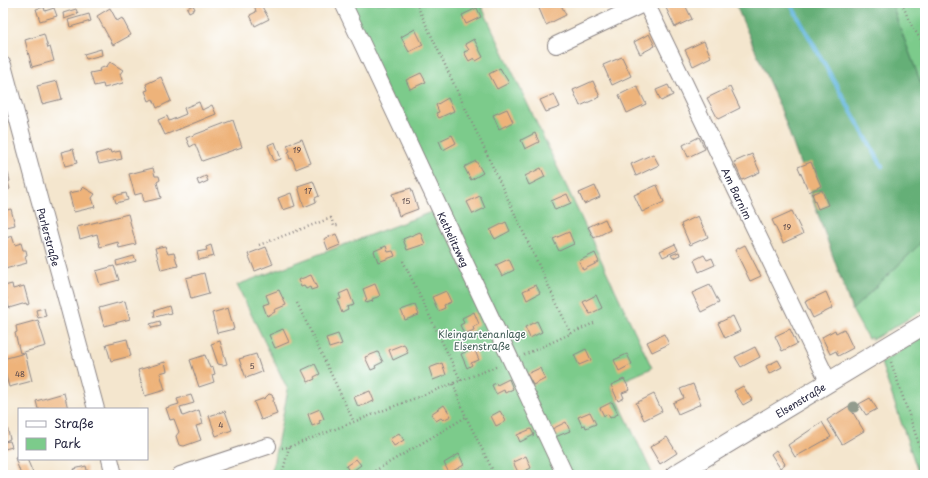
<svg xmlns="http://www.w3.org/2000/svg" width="928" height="478" font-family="'Playpen Sans',sans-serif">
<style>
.green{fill:#7ccb8b;stroke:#4f7663}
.forest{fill:#65af77;stroke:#446859}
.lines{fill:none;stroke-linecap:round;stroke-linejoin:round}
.stream{stroke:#62b6de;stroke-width:4.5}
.building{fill:#eeb37a}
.minor-casing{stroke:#8b8484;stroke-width:18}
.tertiary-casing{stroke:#8b8484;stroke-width:21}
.path{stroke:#8b8484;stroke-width:2.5;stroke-dasharray:1 3;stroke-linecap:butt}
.minor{stroke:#fff;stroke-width:16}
.tertiary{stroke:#fff;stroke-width:19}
.tree{fill:#929b8d}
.labels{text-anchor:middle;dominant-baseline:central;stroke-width:3;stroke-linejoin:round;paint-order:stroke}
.number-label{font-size:8px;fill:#55464b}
.street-label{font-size:10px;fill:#22223b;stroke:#fff}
.park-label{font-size:10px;fill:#425d57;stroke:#fff}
</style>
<rect width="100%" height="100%" fill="#fff"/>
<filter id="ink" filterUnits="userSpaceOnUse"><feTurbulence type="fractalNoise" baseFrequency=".025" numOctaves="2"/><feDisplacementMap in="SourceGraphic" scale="8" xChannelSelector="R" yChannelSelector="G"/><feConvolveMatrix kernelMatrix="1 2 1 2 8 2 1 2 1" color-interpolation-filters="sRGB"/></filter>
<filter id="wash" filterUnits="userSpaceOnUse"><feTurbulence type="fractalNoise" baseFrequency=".012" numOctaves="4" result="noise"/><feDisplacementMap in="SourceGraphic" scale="16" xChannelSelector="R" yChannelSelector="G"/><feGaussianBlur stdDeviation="0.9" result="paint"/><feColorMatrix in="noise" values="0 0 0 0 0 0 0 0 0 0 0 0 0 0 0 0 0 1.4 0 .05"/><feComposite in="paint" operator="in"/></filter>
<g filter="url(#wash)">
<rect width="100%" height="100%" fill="#f4e6ce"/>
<!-- green -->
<g class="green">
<polygon points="346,3 480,3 652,368 611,386 653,475 271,475 288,390 237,285 442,208"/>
<polygon points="892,3 925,3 925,94 897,20"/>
<polygon points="925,196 925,309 872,340 871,337 868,339 852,310 920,244"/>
<polygon points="925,335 925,475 919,475 881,363"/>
</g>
<!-- forest -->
<polygon class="forest" points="735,3 892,3 897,20 925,94 925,196 920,244 852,310 781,110"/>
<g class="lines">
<!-- stream -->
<polyline class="stream" points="790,3 882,166"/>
</g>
<g id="blocks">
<!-- building -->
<g class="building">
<polygon points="254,3 260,3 269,19 255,26 250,15 256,12"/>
<polygon points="544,3 560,3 566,15 546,25 538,6"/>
<polygon points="677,3 684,3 692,19 675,27 666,8"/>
<polygon points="193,5 195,9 189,12 187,8"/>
<polygon points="44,7 45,11 54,8 57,16 40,21 36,9"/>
<polygon points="110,8 117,21 122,18 131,35 113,45 97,16"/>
<polygon points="477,8 481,17 466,24 462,15"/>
<polygon points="76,9 78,14 64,19 63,13"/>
<polygon points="89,14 91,21 70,27 68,20"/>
<polygon points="415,29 423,45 409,52 401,37"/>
<polygon points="44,34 48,48 50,47 54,61 32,67 25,40"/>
<polygon points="649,34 655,46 640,54 634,42"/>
<polygon points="474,39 483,57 476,61 474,58 469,61 464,52 469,50 465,44"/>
<polygon points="704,41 711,57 693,66 685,50"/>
<polygon points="101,49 102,55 86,59 84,54"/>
<polygon points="622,57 631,76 612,85 603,65"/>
<polygon points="110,62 123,70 120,74 123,83 104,88 103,84 94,86 90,73 100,71 99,69 107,66"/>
<polygon points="500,68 509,83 497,89 489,74"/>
<polygon points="421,73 426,82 410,89 406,80"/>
<polygon points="161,77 171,101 157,108 153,99 149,101 145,91 148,90 146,84"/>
<polygon points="57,81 62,99 42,104 37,86"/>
<polygon points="593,81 600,97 580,106 573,90"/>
<polygon points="668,85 673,95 661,101 656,90"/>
<polygon points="637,86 646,104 627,113 619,95"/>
<polygon points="730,87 740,108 718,119 707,98"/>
<polygon points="554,94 560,107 546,112 540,100"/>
<polygon points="448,98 454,111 439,118 436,113 439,112 436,105"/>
<polygon points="199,102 202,110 212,105 216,114 165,135 158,120 167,116 169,121 186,114 184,108"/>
<polygon points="507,109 513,122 499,129 493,115"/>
<polygon points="233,120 242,147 202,161 195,144 190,147 186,138"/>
<polygon points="535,133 539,142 525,149 521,140"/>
<polygon points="452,135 456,143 443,150 439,141"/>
<polygon points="699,137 705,149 688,157 683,145"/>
<polygon points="302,139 311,163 296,169 292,158 290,159 288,152 290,151 287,145"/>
<polygon points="275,142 281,159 274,161 268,145"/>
<polygon points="73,149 77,163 65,166 61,152"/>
<polygon points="110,150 111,153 120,151 122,159 99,164 96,154"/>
<polygon points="653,154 659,165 636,176 631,164"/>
<polygon points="752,154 760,172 742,180 734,162"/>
<polygon points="476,161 483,173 471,180 464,167"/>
<polygon points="811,162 821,186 809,192 798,167"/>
<polygon points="3,167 6,174 8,173 10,181 8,182 10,189 5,191 7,198 3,199"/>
<polygon points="153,168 155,176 159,176 160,180 157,182 161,198 144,202 142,193 135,195 129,174"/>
<polygon points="541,168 545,177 529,185 525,176"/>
<polygon points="206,176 208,181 199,185 197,180"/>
<polygon points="313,181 319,196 315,198 316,202 304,207 298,186"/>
<polygon points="657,185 664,202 642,212 634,195"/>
<polygon points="595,186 600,197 584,204 579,193"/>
<polygon points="83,187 95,194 92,198 95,207 74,212 69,193 79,191"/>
<polygon points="411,188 418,209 399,216 392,194"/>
<polygon points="822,190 828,205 818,209 812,194"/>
<polygon points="126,193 128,200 116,203 114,196"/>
<polygon points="291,193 295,206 283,210 278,198"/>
<polygon points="567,194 571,203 555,210 551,201"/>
<polygon points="480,196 485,208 473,214 467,202"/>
<polygon points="11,209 15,225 3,228 3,211"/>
<polygon points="792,211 803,234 783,243 772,220"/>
<polygon points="128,214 136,244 119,248 118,242 100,247 97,234 80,239 77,227"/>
<polygon points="698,216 708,237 690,245 681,224"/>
<polygon points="605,219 610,230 594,238 588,227"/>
<polygon points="506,222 510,231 495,239 490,230"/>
<polygon points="420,232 425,244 407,250 403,239"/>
<polygon points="569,232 574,244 559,251 553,239"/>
<polygon points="336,234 340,245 328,250 324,239"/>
<polygon points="12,236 15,245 21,243 23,250 26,250 27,255 25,256 27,263 5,269 3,263 3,239"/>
<polygon points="675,244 678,250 663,257 660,251"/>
<polygon points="211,245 214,256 199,260 197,252 207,250 206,247"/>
<polygon points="745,245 761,276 750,281 735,250"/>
<polygon points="165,246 168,254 174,253 178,266 161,270 155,248"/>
<polygon points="386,246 388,252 393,251 395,256 378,262 374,251"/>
<polygon points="266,247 273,264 255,271 248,254"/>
<polygon points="679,252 680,255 673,258 671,255"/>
<polygon points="595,253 599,262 583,270 579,261"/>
<polygon points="704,255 707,260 712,258 715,265 699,272 694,260"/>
<polygon points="134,256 136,261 117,266 116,261"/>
<polygon points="509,259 514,270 502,276 496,265"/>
<polygon points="114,266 119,280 100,285 96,271"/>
<polygon points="204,273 209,294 191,299 186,278"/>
<polygon points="311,275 317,288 311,290 310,287 306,289 304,286 301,287 298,280"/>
<polygon points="12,284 13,289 24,286 29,304 27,305 26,303 9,308 4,286"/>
<polygon points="375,284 380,296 372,299 373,301 366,303 365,300 367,300 363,289"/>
<polygon points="536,285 540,293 527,300 523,291"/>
<polygon points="710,285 719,303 701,312 692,293"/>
<polygon points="279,290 286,305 274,310 275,312 267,316 263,305 269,303 266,295"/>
<polygon points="348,290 354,305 347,307 348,310 342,313 337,300 341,299 339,294"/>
<polygon points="446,291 451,302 444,305 445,308 438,311 432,297"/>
<polygon points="826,292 833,308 813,318 805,302"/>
<polygon points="596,295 602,308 590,314 583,302"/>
<polygon points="125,301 130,319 104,326 99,308"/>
<polygon points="415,305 419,315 405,320 401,310"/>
<polygon points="169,306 171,313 155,317 154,311"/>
<polygon points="44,308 46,316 38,318 36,310"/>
<polygon points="228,308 234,329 217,333 212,313"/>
<polygon points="474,312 479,324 473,327 474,330 464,334 460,325 464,323 462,318"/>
<polygon points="733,316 740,331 725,338 718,323"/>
<polygon points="38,320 46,346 20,353 15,333 17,332 16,326"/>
<polygon points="160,321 161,326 152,328 150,324"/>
<polygon points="537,321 542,332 530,338 525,327"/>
<polygon points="283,329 289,342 275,348 269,335"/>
<polygon points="790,329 797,344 782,351 775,336"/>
<polygon points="844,329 853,348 838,356 836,351 830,354 822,337 835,330 836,333"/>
<polygon points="338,334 342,344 329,348 326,338"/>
<polygon points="664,334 669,344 652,352 647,342"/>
<polygon points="127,339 131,356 111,361 106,344"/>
<polygon points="220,341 227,364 223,365 218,364 211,344"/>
<polygon points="404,344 408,353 393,360 389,350"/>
<polygon points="755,347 760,357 741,367 735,357"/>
<polygon points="474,348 479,360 471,363 472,365 467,368 461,354"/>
<polygon points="586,349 591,360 579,365 574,355"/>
<polygon points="378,352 383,362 375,366 376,368 371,370 365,357"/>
<polygon points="25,353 32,381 9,387 3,364 3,359"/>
<polygon points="256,354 262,372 246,378 239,359"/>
<polygon points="627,354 632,364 619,371 614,360"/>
<polygon points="205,355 210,368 213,367 215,374 212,375 214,382 199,387 190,360"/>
<polygon points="778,360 782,367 769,374 766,366"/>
<polygon points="165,362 167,371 160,373 165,390 145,396 138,370"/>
<polygon points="442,363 446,375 433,380 429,368"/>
<polygon points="315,364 320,374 314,377 315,379 308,382 302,370"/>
<polygon points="540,368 545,379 533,385 527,374"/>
<polygon points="509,379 513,389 505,393 504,390 496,394 492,385 496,383 497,385"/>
<polygon points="624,379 630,390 622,393 624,398 618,401 611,385"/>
<polygon points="693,384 701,404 678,414 673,403 684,398 680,389"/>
<polygon points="743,386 752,400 743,405 734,391"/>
<polygon points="370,391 374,401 358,407 354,397"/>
<polygon points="64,393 68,409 38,409 36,401"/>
<polygon points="269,394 272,395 274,399 273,401 277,414 261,420 254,402 265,398"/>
<polygon points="654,394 662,411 644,420 636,403"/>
<polygon points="191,395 194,403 180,407 183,416 199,410 203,424 196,426 201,440 184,446 179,445 176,436 179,432 174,419 170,420 166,408 179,404 177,399"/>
<polygon points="870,398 877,409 866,415 859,404"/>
<polygon points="612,402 618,414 610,418 608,414 604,416 600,408"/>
<polygon points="444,405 451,416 443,420 441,418 436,421 431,414"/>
<polygon points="849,406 864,431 842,444 827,420"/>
<polygon points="320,409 324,419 319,421 320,423 312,426 308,414"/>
<polygon points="225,411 232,430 216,436 209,416"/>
<polygon points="500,411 506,421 496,426 491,416"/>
<polygon points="590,412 596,424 586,428 585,425 582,426 578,417"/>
<polygon points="566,422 570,431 555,437 552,429"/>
<polygon points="822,422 831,437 795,457 788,445"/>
<polygon points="6,423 10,439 3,442 3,424"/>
<polygon points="531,429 534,435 520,442 517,435"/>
<polygon points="399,433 404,440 394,446 390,439"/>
<polygon points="667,437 677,453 660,464 650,447"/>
<polygon points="10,441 12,447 5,449 3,442"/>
<polygon points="776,450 785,464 780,468 771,454"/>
<polygon points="459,454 464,465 449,473 444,463"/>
<polygon points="526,456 531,468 519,474 513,462"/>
<polygon points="19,457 19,459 27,459 33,473 28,475 21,475 15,458"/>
<polygon points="356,459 361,465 350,473 346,466"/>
<polygon points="86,466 88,474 76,475 74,469"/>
</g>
</g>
</g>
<g filter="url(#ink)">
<use href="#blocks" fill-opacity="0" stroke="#8b8484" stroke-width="1"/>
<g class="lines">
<defs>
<g id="minor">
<path id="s1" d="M343 3 565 475"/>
<path id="s2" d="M646 3 829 383"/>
<polyline points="556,45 645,3"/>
<path id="s3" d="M3 65 96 409"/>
<polyline points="110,459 114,475"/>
<polyline points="180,475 268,446"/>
</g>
<g id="tertiary">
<path id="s4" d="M675 475 925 324"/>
</g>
</defs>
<!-- minor casing -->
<use href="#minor" class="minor-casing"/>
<!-- tertiary casing -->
<use href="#tertiary" class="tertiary-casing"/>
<!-- path -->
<g class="path">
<polyline points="416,3 571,334"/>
<polyline points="902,3 910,23 925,46"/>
<polyline points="259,245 331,218 334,226 340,224"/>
<polyline points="403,261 461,381"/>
<polyline points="297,303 354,422"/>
<polyline points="524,355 594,323"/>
<polyline points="891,362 925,462"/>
<polyline points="453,384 466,417 495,475"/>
<polyline points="282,448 289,447 498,366"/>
<polyline points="282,475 289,447"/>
<polyline points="368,475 466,417"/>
</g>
<!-- minor -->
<use href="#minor" class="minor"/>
<!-- tertiary -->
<use href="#tertiary" class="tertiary"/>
</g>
<!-- trees -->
<circle class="tree" cx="854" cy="407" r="5.5"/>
</g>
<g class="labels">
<!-- number labels -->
<g class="number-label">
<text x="297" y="150">19</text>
<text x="308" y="191">17</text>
<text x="406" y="201">15</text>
<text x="787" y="227">19</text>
<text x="252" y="366">5</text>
<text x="20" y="374">48</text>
<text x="221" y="425">4</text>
</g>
<!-- street labels -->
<g class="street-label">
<text stroke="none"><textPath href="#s2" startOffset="211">Am Barnim</textPath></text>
<text stroke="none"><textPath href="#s3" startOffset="178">Parlerstraße</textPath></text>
<text stroke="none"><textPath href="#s1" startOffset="261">Kethelitzweg</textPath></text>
<text stroke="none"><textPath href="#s4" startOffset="146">Elsenstraße</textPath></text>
</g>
<!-- park labels -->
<g class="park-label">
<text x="482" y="333">Kleingartenanlage<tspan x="482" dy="12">Elsenstraße</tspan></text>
</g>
</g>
<!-- margin -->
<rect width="928" height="478" fill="none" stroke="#fff" stroke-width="16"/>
<!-- legend -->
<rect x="18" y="408" width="130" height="52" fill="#ffffff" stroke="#a7a7b1"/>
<rect x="26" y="421" width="20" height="6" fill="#ffffff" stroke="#a7a7b1"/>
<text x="54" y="428" font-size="12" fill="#22223b">Straße</text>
<rect x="26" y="438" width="20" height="12" fill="#7ccb8b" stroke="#a7a7b1"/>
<text x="54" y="448" font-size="12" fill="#22223b">Park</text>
</svg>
